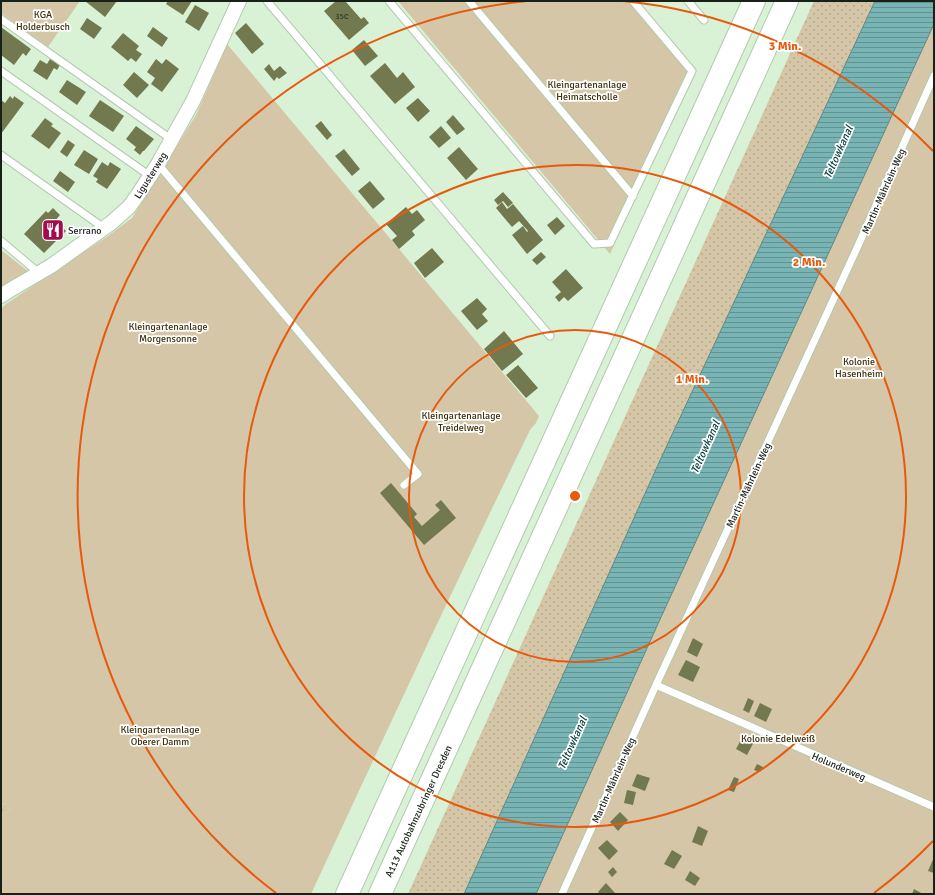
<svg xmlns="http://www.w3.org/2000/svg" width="935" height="895" font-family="Signika,sans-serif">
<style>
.grass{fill:url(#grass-dots)}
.garden{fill:#d4c6a6}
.water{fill:url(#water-rules);stroke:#5c8886}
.building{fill:#73794f}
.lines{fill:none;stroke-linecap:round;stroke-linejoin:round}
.lane-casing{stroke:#b1caaf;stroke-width:9}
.street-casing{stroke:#b1caaf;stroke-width:16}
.highway-casing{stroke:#b1caaf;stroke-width:24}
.lane{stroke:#fff;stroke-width:7}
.street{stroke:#fff;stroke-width:14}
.highway{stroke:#fff;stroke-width:22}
.ring{fill:none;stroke:#e8590c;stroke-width:2}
.labels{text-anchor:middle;stroke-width:3.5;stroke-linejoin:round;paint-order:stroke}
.number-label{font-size:8px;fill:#2f3725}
.park-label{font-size:10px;fill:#3d2f0b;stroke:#fff}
.street-label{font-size:10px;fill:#182117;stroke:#fff}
.poi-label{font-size:10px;fill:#182117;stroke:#fff;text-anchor:start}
.water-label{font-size:11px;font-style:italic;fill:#003a3b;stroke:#fff}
.centre{fill:#e8590c;stroke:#fff;stroke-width:2}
.ring-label{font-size:12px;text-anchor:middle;font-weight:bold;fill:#e8590c;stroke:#fff;stroke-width:3.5;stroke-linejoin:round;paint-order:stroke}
</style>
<defs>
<pattern id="grass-dots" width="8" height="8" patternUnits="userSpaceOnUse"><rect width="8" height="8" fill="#d4c6a6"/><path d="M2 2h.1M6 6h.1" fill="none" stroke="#b5aa8e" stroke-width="1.8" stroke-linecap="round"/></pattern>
<pattern id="water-rules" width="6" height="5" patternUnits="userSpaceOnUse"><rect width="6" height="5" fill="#79b4b5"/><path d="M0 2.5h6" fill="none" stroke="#629292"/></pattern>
</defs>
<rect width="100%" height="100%" fill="#d9f2d6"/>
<path class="grass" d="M 814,1 L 875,1 L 662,456 L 464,894 L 408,894 Z
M 1,802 L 10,809 L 1,817 Z"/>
<path class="garden" d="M 1,1 L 80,1 L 48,47 L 1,13 Z
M 398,1 L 638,1 L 694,69 L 610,254 Z
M 934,24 L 934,894 L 536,894 L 662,615 Z
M 227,44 L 539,416 L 536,423 L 530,430 C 455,584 383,739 311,894 L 1,894 L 1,817 L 10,809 L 1,802 L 1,309 L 6,304 L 108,236 L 132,218 L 196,115 Z
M 1,250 L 29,272 L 1,290 Z"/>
<path class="water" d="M 875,1 L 934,1 L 934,24 L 662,615 L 536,894 L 464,894 L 662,456 Z"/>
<path class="building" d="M 85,1 L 117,1 L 105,17 Z
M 168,1 L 192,1 L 183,15 L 166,4 Z
M 336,1 L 348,1 L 346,2 L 361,19 L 364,17 L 369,23 L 349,40 L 324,11 Z
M 195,5 L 209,13 L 199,31 L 185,22 Z
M 87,18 L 102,28 L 94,39 L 80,29 Z
M 246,23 L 264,44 L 252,54 L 235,33 Z
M 1,27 L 31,49 L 26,56 L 23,53 L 14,65 L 1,55 Z
M 153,27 L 168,38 L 162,47 L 147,36 Z
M 123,33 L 139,46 L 136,50 L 142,54 L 136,62 L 131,58 L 128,61 L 111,47 Z
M 364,40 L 378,56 L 365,66 L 352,50 Z
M 50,59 L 60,65 L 57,70 L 54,68 L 47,80 L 33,71 L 40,60 L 47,64 Z
M 156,59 L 162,64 L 166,59 L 179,69 L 162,92 L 151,84 L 155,78 L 147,72 Z
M 385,63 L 397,78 L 403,72 L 415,87 L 395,104 L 370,76 Z
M 269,64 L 274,71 L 280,66 L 287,73 L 279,79 L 277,77 L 274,81 L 264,69 Z
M 134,72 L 149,85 L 137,98 L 123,85 Z
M 67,80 L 86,92 L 77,105 L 59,92 Z
M 10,96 L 13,99 L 14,96 L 24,103 L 1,134 L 1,100 L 5,103 Z
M 418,98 L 430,111 L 418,122 L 406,108 Z
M 100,100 L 124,116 L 113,132 L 89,116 Z
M 453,115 L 465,129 L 457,135 L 446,122 Z
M 45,118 L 53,124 L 51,126 L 61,133 L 49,149 L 31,136 Z
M 321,121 L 332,135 L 327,140 L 315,126 Z
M 136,126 L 154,139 L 144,151 L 143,151 L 140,155 L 134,150 L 136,147 L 126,139 Z
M 441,126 L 451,138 L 439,148 L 429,137 Z
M 68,140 L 75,145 L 67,157 L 60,152 Z
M 459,147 L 478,169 L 466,180 L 447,158 Z
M 344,149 L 360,169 L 352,176 L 335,156 Z
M 84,150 L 98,159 L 89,174 L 74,165 Z
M 102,162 L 108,166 L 110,162 L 121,169 L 107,189 L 96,182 L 98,179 L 93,176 Z
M 60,171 L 75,182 L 68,192 L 53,181 Z
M 370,181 L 385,199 L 373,209 L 358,191 Z
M 503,192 L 513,203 L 508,207 L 503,201 L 498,205 L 494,200 Z
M 502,202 L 507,209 L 513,204 L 543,240 L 527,254 L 512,235 L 523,226 L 527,232 L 528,231 L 519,221 L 512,227 L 496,208 Z
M 406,207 L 412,214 L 417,210 L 425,220 L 412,231 L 415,235 L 399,249 L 392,240 L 397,236 L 386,224 Z
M 53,208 L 60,215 L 55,221 L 66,231 L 44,253 L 24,234 L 46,211 L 48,213 Z
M 557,217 L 565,226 L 555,235 L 547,225 Z
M 432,248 L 444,262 L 425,278 L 414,263 Z
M 541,252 L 546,257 L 537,265 L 532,260 Z
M 566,269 L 583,288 L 568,301 L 564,297 L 559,302 L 555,297 L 561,292 L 552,282 Z
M 477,298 L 487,309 L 482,314 L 488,321 L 477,330 L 461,311 Z
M 504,331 L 523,354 L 502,371 L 484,349 Z
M 518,365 L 538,388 L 526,398 L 506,375 Z
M 391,483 L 417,514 L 414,517 L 422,526 L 440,510 L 435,505 L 441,500 L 456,518 L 424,545 L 380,493 Z
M 693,638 L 703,644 L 697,657 L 687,652 Z
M 686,660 L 700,667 L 693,682 L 678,675 Z
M 748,698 L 754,701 L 749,713 L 743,710 Z
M 760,703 L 772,709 L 766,722 L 754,716 Z
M 744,734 L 755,740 L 747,755 L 736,749 Z
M 757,764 L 763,767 L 760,772 L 754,770 Z
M 637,774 L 650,778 L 645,791 L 632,786 Z
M 734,777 L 739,779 L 734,792 L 728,790 Z
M 627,790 L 636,792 L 633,805 L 624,803 Z
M 620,812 L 628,820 L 618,831 L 610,822 Z
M 698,826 L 708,831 L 702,846 L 692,842 Z
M 607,840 L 618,851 L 609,860 L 598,848 Z
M 672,850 L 682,856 L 674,869 L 664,864 Z
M 934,857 L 934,873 L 928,871 Z
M 613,867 L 617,872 L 612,877 L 608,872 Z
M 690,871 L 700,878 L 695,886 L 685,880 Z
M 606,883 L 615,893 L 614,894 L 600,894 L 598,892 Z
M 914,889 L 923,894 L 912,894 Z"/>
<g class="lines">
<g class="lane-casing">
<path id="lane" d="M 267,1 L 550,336
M 389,1 L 594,244 L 610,243 L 692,71 L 633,1
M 469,1 L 633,196
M 688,1 L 704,20
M 1,19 L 171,139
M 1,71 L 150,176
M 1,155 L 104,228
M 158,164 L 418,474 L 404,485
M 1,241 L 39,273
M 656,685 L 934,807
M 562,894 L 656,685 L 857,248 L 934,76"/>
</g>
<g class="street-casing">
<path id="street" d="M 1,296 L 10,290 L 51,266 L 111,223 L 129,207 L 137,196 L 158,164 L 193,101 L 239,1"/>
</g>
<g class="highway-casing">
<path id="highway" d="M 347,894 L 754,1
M 380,894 L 787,1"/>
</g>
<use href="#lane" class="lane"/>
<use href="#street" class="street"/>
<use href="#highway" class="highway"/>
</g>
<g class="ring">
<circle cx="575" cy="496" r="166"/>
<circle cx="575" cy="496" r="331"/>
<path d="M933 841A497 497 0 0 1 874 893M276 893A497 497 0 0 1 527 1M623 1A497 497 0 0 1 933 151"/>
</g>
<defs>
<g id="restaurant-square" transform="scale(1.15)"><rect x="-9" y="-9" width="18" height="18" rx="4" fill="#a20c4d" stroke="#fff"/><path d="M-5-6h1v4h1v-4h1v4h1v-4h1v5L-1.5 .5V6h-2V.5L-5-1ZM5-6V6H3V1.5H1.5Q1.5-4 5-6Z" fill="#fff"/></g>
</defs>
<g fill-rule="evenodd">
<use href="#restaurant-square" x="53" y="230"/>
</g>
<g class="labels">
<g class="number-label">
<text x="342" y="19">35C</text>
</g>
<g class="park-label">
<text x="43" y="18">KGA<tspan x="43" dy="12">Holderbusch</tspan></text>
<text x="587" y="88">Kleingartenanlage<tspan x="587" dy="12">Heimatscholle</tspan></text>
<text x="168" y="330">Kleingartenanlage<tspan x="168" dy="12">Morgensonne</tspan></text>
<text x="859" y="365">Kolonie<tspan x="859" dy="12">Hasenheim</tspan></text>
<text x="461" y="419">Kleingartenanlage<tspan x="461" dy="12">Treidelweg</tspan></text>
<text x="160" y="733">Kleingartenanlage<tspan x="160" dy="12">Oberer Damm</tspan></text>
<text x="778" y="742">Kolonie Edelweiß</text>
</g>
<g class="street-label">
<text transform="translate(150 175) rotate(-58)" y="4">Ligusterweg</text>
<text transform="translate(883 191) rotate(-66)" y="4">Martin-Mährlein-Weg</text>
<text transform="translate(748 485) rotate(-65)" y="4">Martin-Mährlein-Weg</text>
<text transform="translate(839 766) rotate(23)" y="4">Holunderweg</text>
<text transform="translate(613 780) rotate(-66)" y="4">Martin-Mährlein-Weg</text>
<text transform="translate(418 811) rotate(-65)" y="4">A113 Autobahnzubringer Dresden</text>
</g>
<g class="poi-label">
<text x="68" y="234">Serrano</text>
</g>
<g class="water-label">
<text transform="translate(838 152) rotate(-66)" y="4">Teltowkanal</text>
<text transform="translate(705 447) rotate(-66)" y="4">Teltowkanal</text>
<text transform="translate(572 743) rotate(-66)" y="4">Teltowkanal</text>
</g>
</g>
<circle cx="575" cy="496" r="6" class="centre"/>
<g class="ring-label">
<text x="785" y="50">3 Min.</text>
<text x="809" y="266">2 Min.</text>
<text x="692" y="383">1 Min.</text>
</g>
<rect width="935" height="895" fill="none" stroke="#182117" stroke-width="4"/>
</svg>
